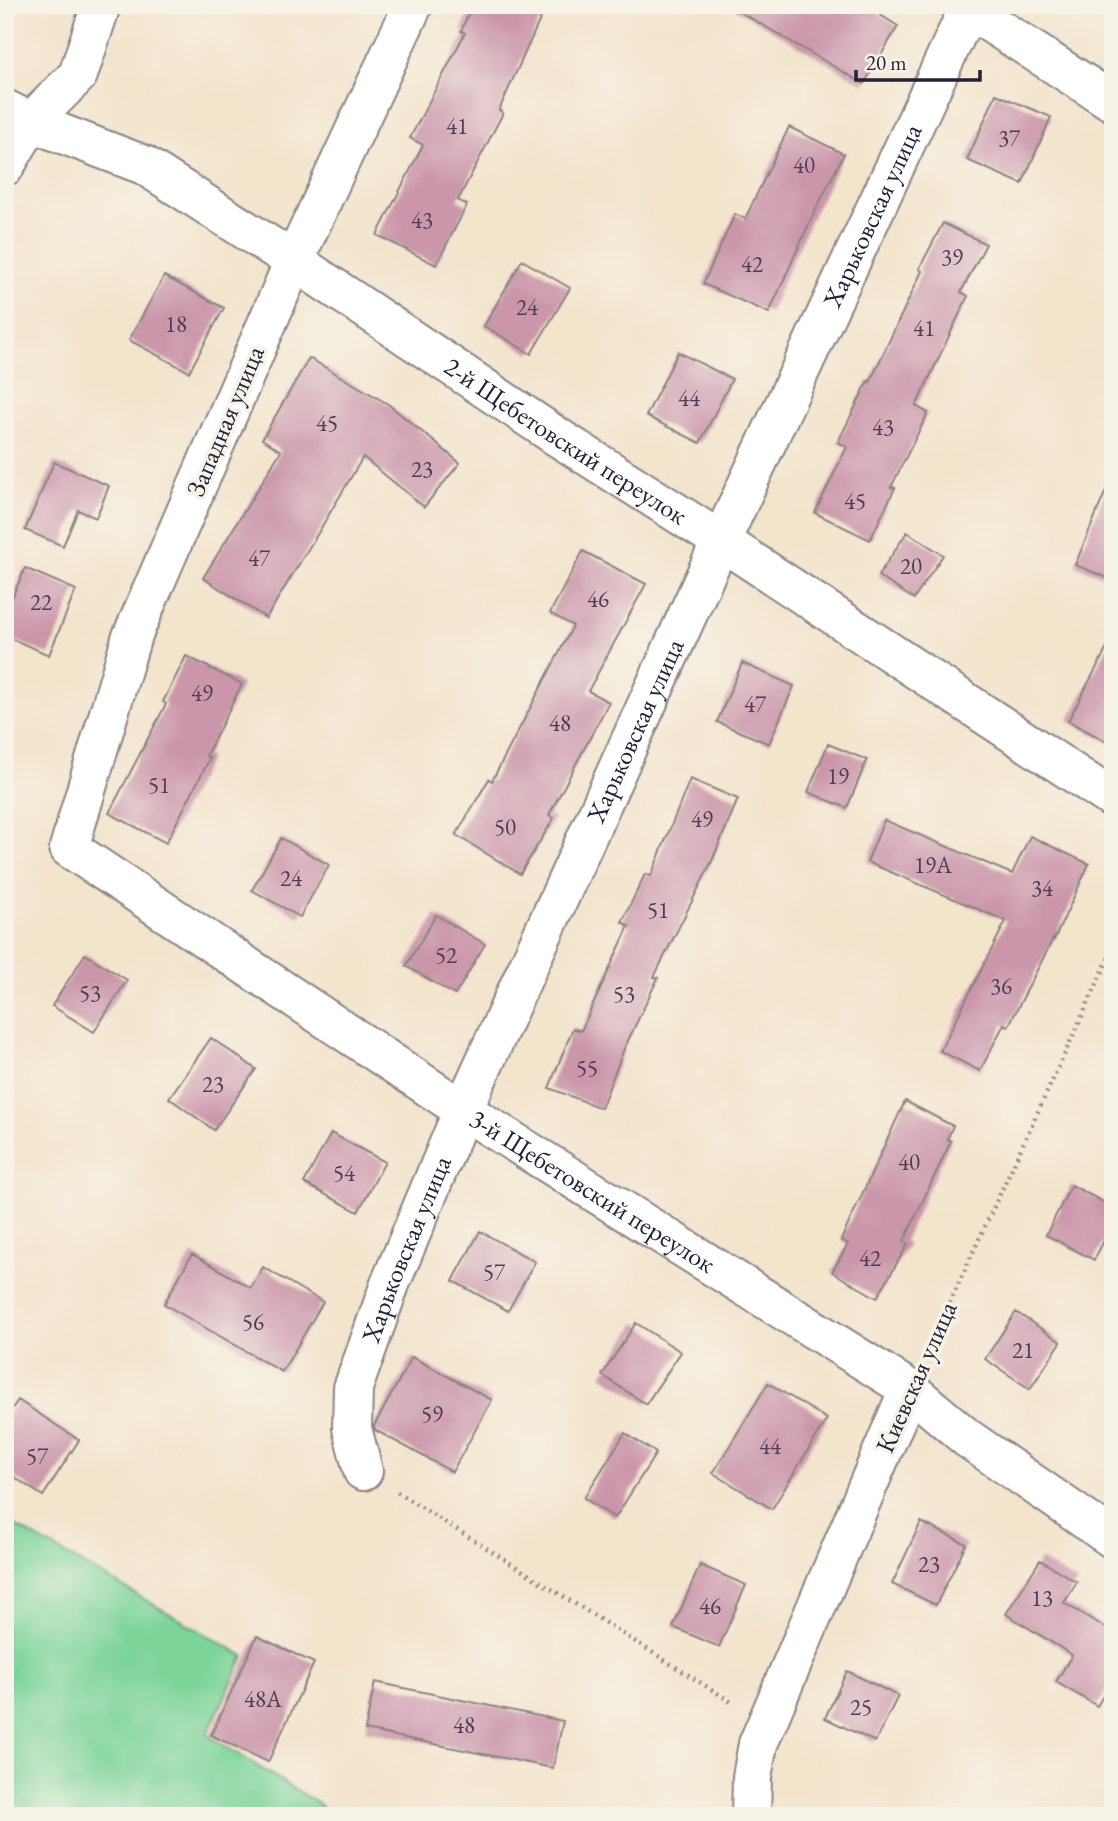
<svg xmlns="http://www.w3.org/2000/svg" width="1118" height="1821" font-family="'EB Garamond',serif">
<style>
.green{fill:#7cd499;stroke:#4f7b6a;stroke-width:2}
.building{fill:#cb96aa}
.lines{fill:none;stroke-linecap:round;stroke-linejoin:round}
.minor-casing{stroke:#8a8384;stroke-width:42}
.path{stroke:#8a8384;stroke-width:4.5;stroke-dasharray:2 5;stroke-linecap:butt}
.minor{stroke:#fff;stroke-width:38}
.labels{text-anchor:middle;stroke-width:7;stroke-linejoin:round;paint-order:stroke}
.number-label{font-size:23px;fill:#4c3f57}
.street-label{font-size:26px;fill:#22223b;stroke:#f7f3e8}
</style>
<rect width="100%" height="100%" fill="#f7f3e8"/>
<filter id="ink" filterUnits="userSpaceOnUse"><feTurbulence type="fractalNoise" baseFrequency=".0143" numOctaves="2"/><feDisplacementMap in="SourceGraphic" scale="14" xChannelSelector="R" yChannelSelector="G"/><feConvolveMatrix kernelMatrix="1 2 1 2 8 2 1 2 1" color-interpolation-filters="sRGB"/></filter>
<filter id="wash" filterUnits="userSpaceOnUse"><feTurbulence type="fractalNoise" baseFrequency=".00686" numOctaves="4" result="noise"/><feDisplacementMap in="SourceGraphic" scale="28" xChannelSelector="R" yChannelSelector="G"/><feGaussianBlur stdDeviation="1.57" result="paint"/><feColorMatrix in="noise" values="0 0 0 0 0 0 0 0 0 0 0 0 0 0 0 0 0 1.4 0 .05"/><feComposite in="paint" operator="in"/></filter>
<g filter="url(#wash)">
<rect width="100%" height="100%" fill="#f3e4cc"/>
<path class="green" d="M 5,1520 L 244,1656 L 207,1735 L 322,1806 L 316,1816 L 5,1816 Z"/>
<g id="blocks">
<path class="building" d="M 472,5 L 522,5 L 542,15 L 499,110 L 503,113 L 458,200 L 467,205 L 436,265 L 377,235 L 423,145 L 410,138 L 465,33 L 461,31 Z
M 728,5 L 864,5 L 898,26 L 864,84 Z
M 996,94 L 1051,117 L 1022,184 L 967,160 Z
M 789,127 L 844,154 L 811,219 L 769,313 L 703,284 L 735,214 L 745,219 Z
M 943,223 L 986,244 L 961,292 L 968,296 L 916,406 L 928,413 L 891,487 L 895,488 L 870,540 L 815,513 L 847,447 L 838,442 L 868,381 L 870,382 L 922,271 L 919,269 Z
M 522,260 L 570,288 L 531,354 L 484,326 Z
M 164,276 L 224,308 L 189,372 L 129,340 Z
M 678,352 L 732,379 L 700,443 L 646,416 Z
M 309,358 L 388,404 L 460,463 L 424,507 L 363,457 L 318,533 L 266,618 L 203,578 L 281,451 L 262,439 Z
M 54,462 L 109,486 L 96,518 L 78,510 L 63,546 L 25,530 Z
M 1112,476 L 1113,476 L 1113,580 L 1075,565 Z
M 907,532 L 943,555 L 914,599 L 878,576 Z
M 583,551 L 646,584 L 588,691 L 609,702 L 549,815 L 554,818 L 520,874 L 456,835 L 489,779 L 492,781 L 573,626 L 550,613 Z
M 25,568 L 76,590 L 49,655 L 5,636 L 5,614 Z
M 1113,637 L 1113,745 L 1068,721 Z
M 186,656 L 242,684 L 206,756 L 210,758 L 166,843 L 109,813 L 166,704 L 163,702 Z
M 742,663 L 794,686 L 769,744 L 717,722 Z
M 828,744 L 867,760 L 847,808 L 808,792 Z
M 690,779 L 738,799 L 712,861 L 654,977 L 658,978 L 624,1049 L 601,1108 L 549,1088 L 573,1028 L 581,1031 L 629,926 L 622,922 L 645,874 L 651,876 Z
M 884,820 L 1012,874 L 1030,836 L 1089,864 L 1054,940 L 1053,939 L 1008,1027 L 1004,1024 L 980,1071 L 940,1051 L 1006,921 L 867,862 Z
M 281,838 L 329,865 L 300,917 L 252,890 Z
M 436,915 L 485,944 L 455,995 L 406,966 Z
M 85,954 L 127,980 L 94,1032 L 52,1006 Z
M 211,1038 L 256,1069 L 214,1130 L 169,1098 Z
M 905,1101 L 953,1126 L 947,1139 L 951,1141 L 904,1241 L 908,1244 L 877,1298 L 832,1272 L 848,1244 L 841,1240 Z
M 331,1133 L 385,1162 L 358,1212 L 304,1183 Z
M 1071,1185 L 1113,1207 L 1113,1223 L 1094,1260 L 1046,1235 Z
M 480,1231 L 535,1262 L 508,1311 L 453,1281 Z
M 192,1254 L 251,1288 L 263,1267 L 323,1302 L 282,1372 L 164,1304 Z
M 1016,1312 L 1061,1342 L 1030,1389 L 985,1359 Z
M 636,1323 L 681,1352 L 646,1404 L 602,1375 Z
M 412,1357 L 492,1400 L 452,1472 L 375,1430 L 374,1426 Z
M 768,1383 L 827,1419 L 772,1509 L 713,1473 Z
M 18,1400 L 79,1440 L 43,1496 L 5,1471 L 5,1419 Z
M 625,1433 L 656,1453 L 615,1518 L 584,1498 Z
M 921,1522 L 966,1544 L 936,1605 L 892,1584 Z
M 1040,1560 L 1077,1582 L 1064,1603 L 1113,1632 L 1113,1680 L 1097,1706 L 1056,1682 L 1072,1655 L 1006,1614 Z
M 700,1565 L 746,1585 L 719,1647 L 673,1627 Z
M 257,1636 L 314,1663 L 268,1762 L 211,1735 Z
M 847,1671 L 898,1696 L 875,1742 L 825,1718 Z
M 375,1682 L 563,1721 L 553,1768 L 365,1730 Z"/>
</g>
</g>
<g filter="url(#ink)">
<use href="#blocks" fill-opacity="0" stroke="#8a8384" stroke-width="2"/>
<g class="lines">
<g class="minor-casing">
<g id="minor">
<path id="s1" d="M 413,5 L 294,261 L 131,639 L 69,848 L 463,1110 L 909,1389 L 967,1438 L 1113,1539"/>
<path d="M 962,5 L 1113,102"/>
<path id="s2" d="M 5,109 L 31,122 L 144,165 L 294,261 L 556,436 L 721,541 L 1113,799"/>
<path d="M 5,166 L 31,122 L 78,75 L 101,5"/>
<path id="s3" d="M 363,1471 L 352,1428 L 353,1388 L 390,1284 L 463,1110 L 721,541 L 970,5"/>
<path d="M 751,1816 L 752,1777 L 758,1744 L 909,1389"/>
</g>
</g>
<path class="path" d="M 926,1354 L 1113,949
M 397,1492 L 733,1703"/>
<use href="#minor" class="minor"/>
</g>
</g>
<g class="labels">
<g class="number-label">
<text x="457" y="134">41</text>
<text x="1009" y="146">37</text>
<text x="804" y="173">40</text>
<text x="422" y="228">43</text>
<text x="952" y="265">39</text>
<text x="752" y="272">42</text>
<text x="527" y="315">24</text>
<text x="176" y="332">18</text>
<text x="924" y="336">41</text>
<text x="689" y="406">44</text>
<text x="327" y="431">45</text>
<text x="883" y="435">43</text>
<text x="422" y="477">23</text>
<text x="855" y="509">45</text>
<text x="259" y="566">47</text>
<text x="911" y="574">20</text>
<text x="598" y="607">46</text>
<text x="41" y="610">22</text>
<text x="202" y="701">49</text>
<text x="755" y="712">47</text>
<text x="560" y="731">48</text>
<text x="838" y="784">19</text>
<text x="159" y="793">51</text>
<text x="702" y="827">49</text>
<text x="505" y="835">50</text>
<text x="933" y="873">19А</text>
<text x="291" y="886">24</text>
<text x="1042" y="896">34</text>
<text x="658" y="918">51</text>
<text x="446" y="963">52</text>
<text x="1001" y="994">36</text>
<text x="90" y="1001">53</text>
<text x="624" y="1002">53</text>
<text x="587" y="1076">55</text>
<text x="213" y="1092">23</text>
<text x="909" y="1170">40</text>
<text x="344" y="1181">54</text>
<text x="870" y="1266">42</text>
<text x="494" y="1280">57</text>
<text x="253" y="1330">56</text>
<text x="1023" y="1358">21</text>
<text x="432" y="1422">59</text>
<text x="770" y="1454">44</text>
<text x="37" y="1464">57</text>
<text x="929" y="1572">23</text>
<text x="1042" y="1606">13</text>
<text x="710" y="1614">46</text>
<text x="263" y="1707">48А</text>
<text x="861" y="1715">25</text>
<text x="464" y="1733">48</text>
</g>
<g class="street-label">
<text dy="9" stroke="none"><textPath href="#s3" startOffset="1367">Харьковская улица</textPath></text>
<text transform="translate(225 421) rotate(-67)" y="9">Западная улица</text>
<text dy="9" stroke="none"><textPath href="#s2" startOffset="654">2-й Щебетовский переулок</textPath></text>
<text dy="9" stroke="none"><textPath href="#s3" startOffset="800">Харьковская улица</textPath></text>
<text dy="9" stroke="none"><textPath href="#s1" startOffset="1538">3-й Щебетовский переулок</textPath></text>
<text dy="9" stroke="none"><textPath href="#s3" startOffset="233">Харьковская улица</textPath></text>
<text transform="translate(916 1377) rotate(-66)" y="9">Киевская улица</text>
</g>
</g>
<rect width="1118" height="1821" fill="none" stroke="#f7f3e8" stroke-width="28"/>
<path d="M856 70v10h124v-10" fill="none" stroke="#22223b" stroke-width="3.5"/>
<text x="866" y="70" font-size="21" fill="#22223b" stroke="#f7f3e8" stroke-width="5" paint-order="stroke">20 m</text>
</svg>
